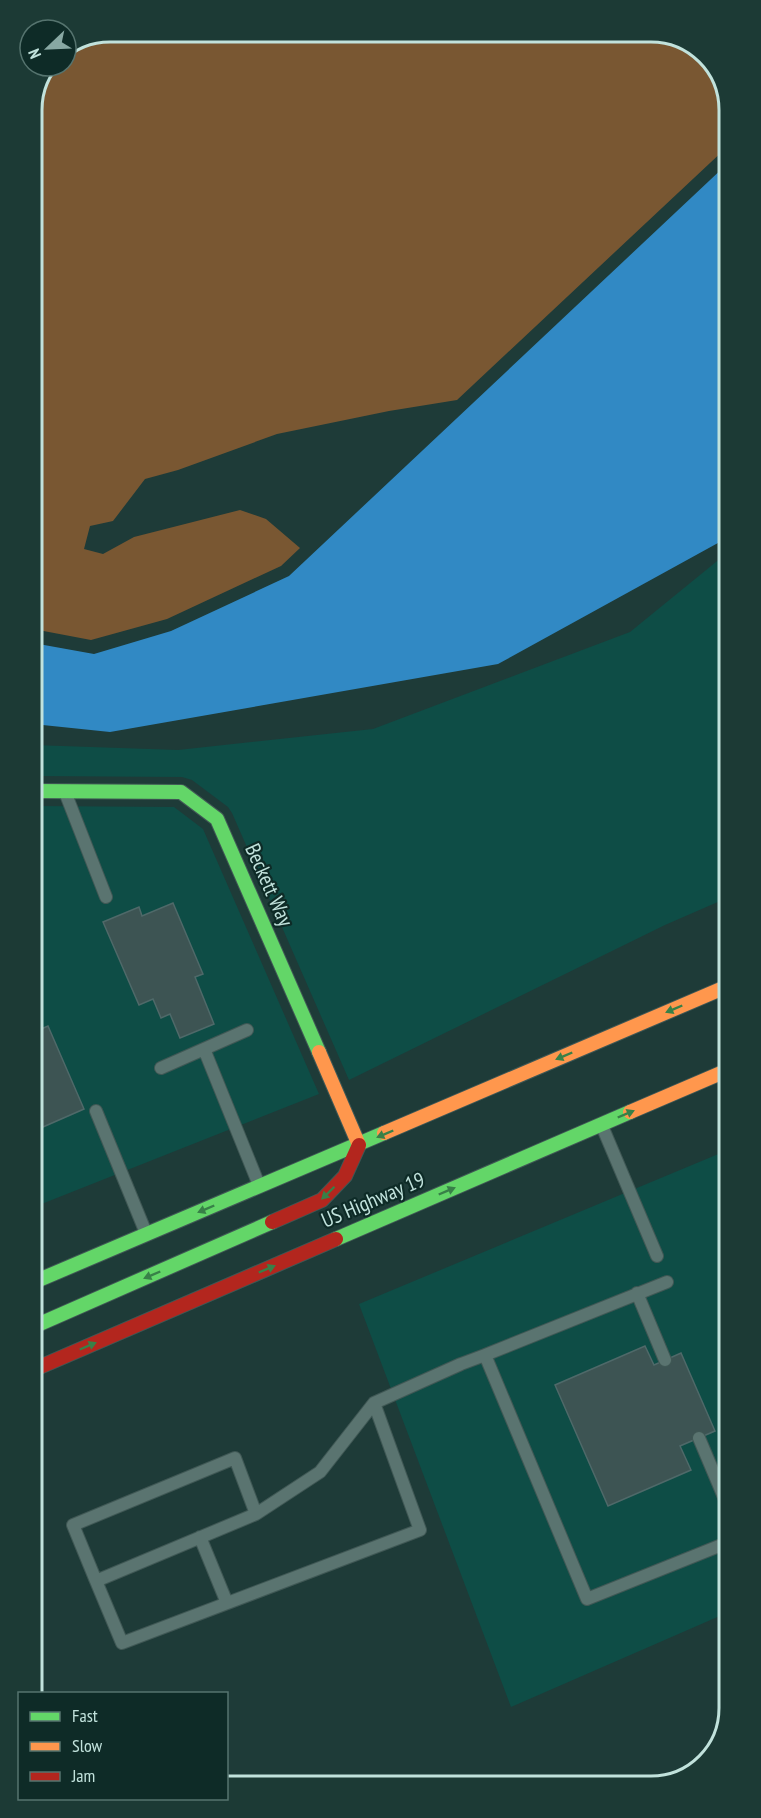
<svg xmlns="http://www.w3.org/2000/svg" width="761" height="1818" font-family="'PT Sans Narrow',sans-serif">
<style>
.built{fill:#0e4d46}
.green{fill:#795732}
.water{fill:#3189c4}
.building{fill:#3d5453;stroke:#4f6969;stroke-width:1.5}
.lines{fill:none;stroke-linecap:round;stroke-linejoin:round}
.lane-casing{stroke:#405855;stroke-width:14}
.fast-casing{stroke:#405855;stroke-width:16}
.slow-casing{stroke:#405855;stroke-width:16}
.jam-casing{stroke:#405855;stroke-width:16}
.lane{stroke:#5a7470;stroke-width:12}
.fast{stroke:#63d668;stroke-width:14}
.slow{stroke:#ff974d;stroke-width:14}
.jam{stroke:#b3261e;stroke-width:14}
.oneway{fill:#388048}
.labels{text-anchor:middle;stroke-width:4.5;stroke-linejoin:round;paint-order:stroke}
.street-label{font-size:21px;fill:#c1e2dc;stroke:#0e2b27}
.rim{fill:none;stroke:#c1e2dc;stroke-width:3}
</style>
<rect width="100%" height="100%" fill="#1e3b38"/>
<path class="built" d="M 727,553 L 727,898 L 665,925 L 349,1080 L 232,813 L 228,807 L 192,780 L 182,777 L 33,776 L 33,745 L 178,750 L 373,729 L 630,632 Z
M 33,806 L 174,807 L 203,829 L 319,1094 L 34,1207 Z
M 728,1150 L 729,1627 L 722,1615 L 511,1707 L 359,1304 Z"/>
<path class="green" d="M 110,32 L 657,32 L 699,48 L 725,85 L 726,148 L 457,400 L 389,411 L 277,434 L 178,470 L 145,479 L 113,521 L 90,526 L 84,549 L 103,554 L 134,537 L 240,510 L 266,519 L 300,548 L 281,566 L 167,619 L 91,640 L 33,629 L 32,105 L 49,66 L 66,66 L 66,49 Z"/>
<path class="water" d="M 726,165 L 727,538 L 498,664 L 110,732 L 33,724 L 33,643 L 94,654 L 171,631 L 289,576 Z"/>
<path class="building" d="M 173,903 L 203,974 L 195,977 L 214,1024 L 180,1038 L 170,1014 L 161,1018 L 153,999 L 139,1005 L 103,922 L 139,907 L 142,916 Z
M 48,1026 L 84,1109 L 36,1130 L 34,1032 Z
M 645,1346 L 654,1365 L 681,1353 L 715,1431 L 680,1446 L 691,1470 L 608,1506 L 555,1385 Z"/>
<g class="lines">
<g class="lane-casing">
<path id="lane" d="M 65,792 L 106,897
M 204,1049 L 259,1185
M 161,1068 L 247,1030
M 96,1111 L 146,1233
M 602,1126 L 657,1256
M 667,1282 L 485,1355 L 587,1599 L 729,1542
M 637,1293 L 665,1360
M 374,1403 L 420,1530 L 122,1643 L 96,1581 L 256,1514 L 320,1472 L 374,1403 L 461,1364 L 485,1355
M 699,1438 L 729,1509
M 200,1537 L 227,1603
M 96,1581 L 73,1525 L 235,1458 L 256,1514"/>
</g>
<g class="fast-casing">
<path id="fast" d="M 33,791 L 181,792 L 217,819 L 319,1052
M 336,1239 L 630,1112
M 34,1282 L 384,1133
M 35,1326 L 272,1222"/>
</g>
<g class="slow-casing">
<path id="slow" d="M 319,1052 L 359,1145
M 630,1112 L 728,1070
M 384,1133 L 728,986"/>
</g>
<g class="jam-casing">
<path id="jam" d="M 272,1222 L 322,1200 L 345,1176 L 359,1145
M 35,1369 L 336,1239"/>
</g>
<use href="#lane" class="lane"/>
<use href="#fast" class="fast"/>
<use href="#slow" class="slow"/>
<use href="#jam" class="jam"/>
</g>
<defs><path id="oneway-solid" d="M-6-.8H1V-3.2L6.5 0L1 3.2V.8H-6Z" transform="scale(1.5)"/></defs>
<g class="oneway">
<use href="#oneway-solid" transform="translate(674 1009) rotate(157)"/>
<use href="#oneway-solid" transform="translate(564 1056) rotate(157)"/>
<use href="#oneway-solid" transform="translate(626 1114) rotate(-23)"/>
<use href="#oneway-solid" transform="translate(385 1134) rotate(157)"/>
<use href="#oneway-solid" transform="translate(447 1191) rotate(-23)"/>
<use href="#oneway-solid" transform="translate(328 1193) rotate(136)"/>
<use href="#oneway-solid" transform="translate(206 1209) rotate(157)"/>
<use href="#oneway-solid" transform="translate(267 1269) rotate(-23)"/>
<use href="#oneway-solid" transform="translate(152 1275) rotate(157)"/>
<use href="#oneway-solid" transform="translate(88 1346) rotate(-23)"/>
</g>
<g class="labels">
<g class="street-label">
<text transform="translate(269 885) rotate(66)" y="7">Beckett Way</text>
<text transform="translate(373 1200) rotate(-23)" y="7">US Highway 19</text>
</g>
</g>
<path d="M0 0H761V1818H0ZM110 42H651A68 68 0 0 1 719 110V1708A68 68 0 0 1 651 1776H110A68 68 0 0 1 42 1708V110A68 68 0 0 1 110 42Z" fill="#1c3a35" fill-rule="evenodd"/>
<path class="rim" d="M110 42H651A68 68 0 0 1 719 110V1708A68 68 0 0 1 651 1776H110A68 68 0 0 1 42 1708V110A68 68 0 0 1 110 42Z"/>
<rect x="18" y="1692" width="210" height="108" fill="#0e2b27" stroke="#56746f" stroke-width="1.5"/>
<rect x="30" y="1712" width="30" height="9" fill="#63d668" stroke="#56746f" stroke-width="1.5"/>
<text x="72" y="1722" font-size="18" fill="#c1e2dc">Fast</text>
<rect x="30" y="1742" width="30" height="9" fill="#ff974d" stroke="#56746f" stroke-width="1.5"/>
<text x="72" y="1752" font-size="18" fill="#c1e2dc">Slow</text>
<rect x="30" y="1772" width="30" height="9" fill="#b3261e" stroke="#56746f" stroke-width="1.5"/>
<text x="72" y="1782" font-size="18" fill="#c1e2dc">Jam</text>
<g transform="translate(48 48) rotate(247)"><circle r="28" fill="#0e2b27" stroke="#56746f" stroke-width="1.5"/>
<path d="M0-4.5L10 22L0 15L-10 22Z" fill="#88a8a3"/>
<text y="-9" font-size="16" font-weight="bold" text-anchor="middle" fill="#c1e2dc">N</text>
</g>
</svg>
